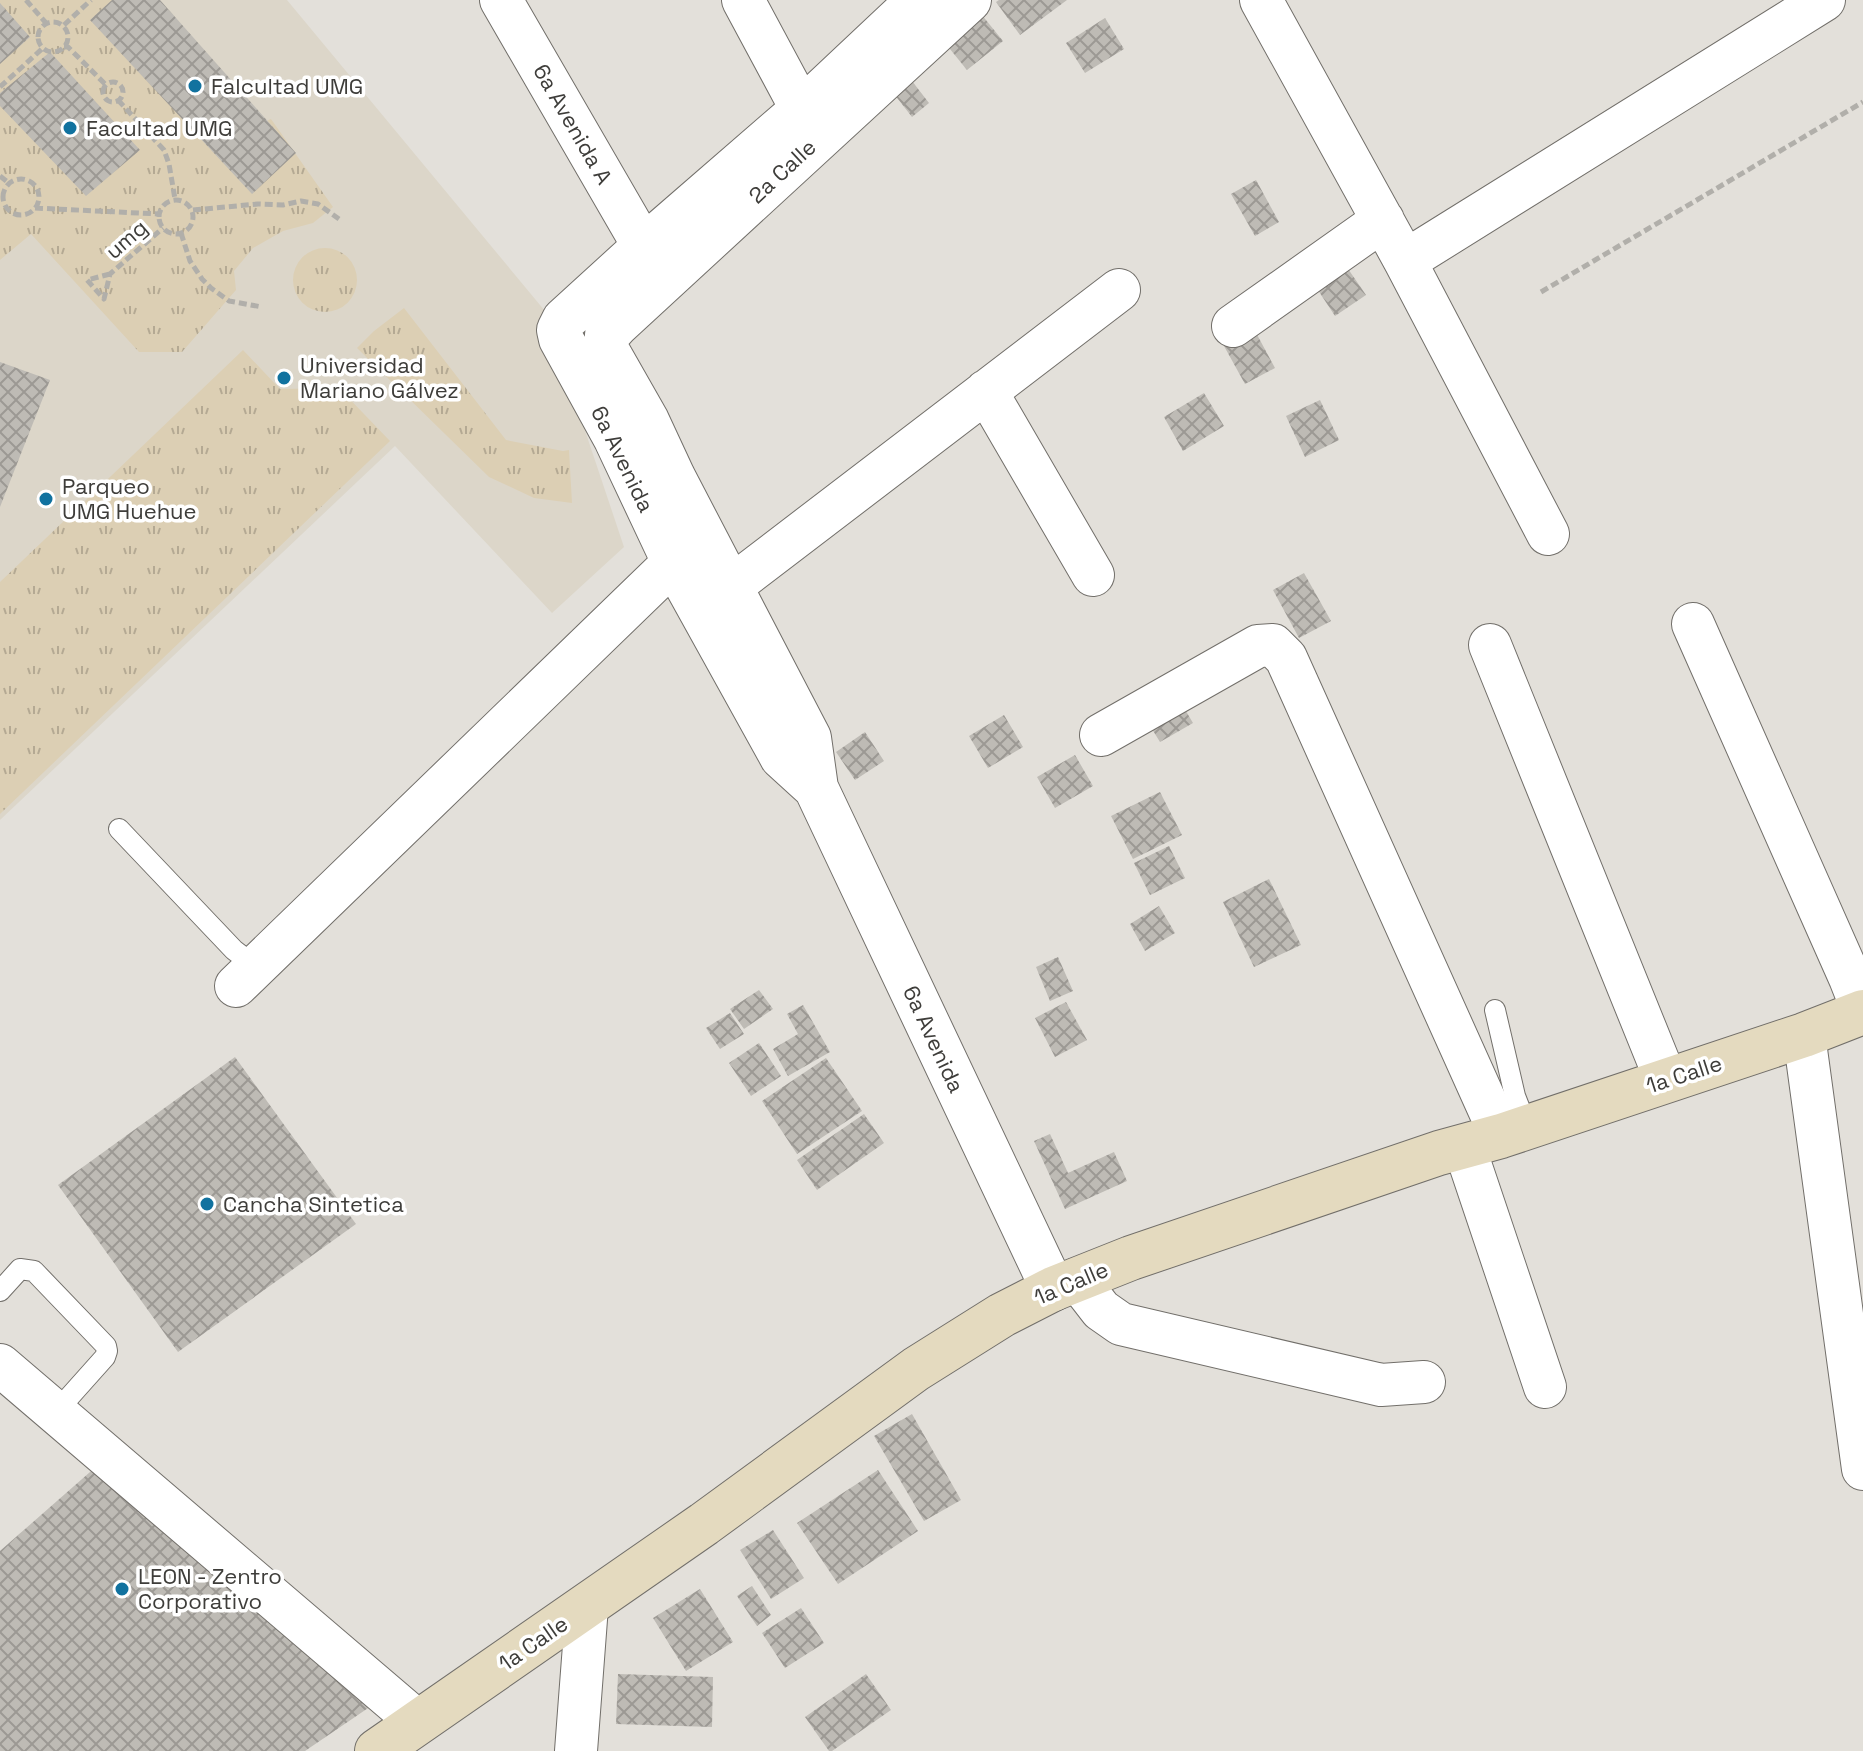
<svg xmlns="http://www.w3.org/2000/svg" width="1863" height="1751" font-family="'Space Grotesk',sans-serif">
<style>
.built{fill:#dcd6c9}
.grass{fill:url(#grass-tufts)}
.building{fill:url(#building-cross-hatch)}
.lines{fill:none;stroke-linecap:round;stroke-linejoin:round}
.service-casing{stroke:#726f6a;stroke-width:22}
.minor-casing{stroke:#726f6a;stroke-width:44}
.tertiary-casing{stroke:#726f6a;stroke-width:46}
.secondary-casing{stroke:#726f6a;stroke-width:46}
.path{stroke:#b1afaa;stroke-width:5;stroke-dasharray:8 4;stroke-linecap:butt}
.service{stroke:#fff;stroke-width:20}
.minor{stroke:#fff;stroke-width:42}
.tertiary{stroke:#fff;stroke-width:44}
.secondary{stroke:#e4dabf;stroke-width:44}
.poi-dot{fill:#11729f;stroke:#fff;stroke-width:3}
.labels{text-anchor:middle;stroke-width:7;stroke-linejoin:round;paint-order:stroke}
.poi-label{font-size:22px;fill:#3e3d3a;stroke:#fff;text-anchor:start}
.street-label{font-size:22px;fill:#3e3d3a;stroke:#fff}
</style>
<defs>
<pattern id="grass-tufts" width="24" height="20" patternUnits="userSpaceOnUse" patternTransform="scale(2)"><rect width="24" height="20" fill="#dccfb4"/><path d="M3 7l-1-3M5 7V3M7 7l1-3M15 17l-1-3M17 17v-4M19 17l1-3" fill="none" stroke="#b4a993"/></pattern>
<pattern id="building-cross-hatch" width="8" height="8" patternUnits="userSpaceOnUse" patternTransform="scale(2)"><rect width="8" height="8" fill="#bebbb5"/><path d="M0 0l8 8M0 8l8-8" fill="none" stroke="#9c9994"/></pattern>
</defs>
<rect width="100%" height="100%" fill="#e3e0da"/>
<path class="built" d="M 0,0 L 287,0 L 545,311 L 624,547 L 552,613 L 395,446 L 0,820 Z"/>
<path class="grass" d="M 0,0 L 127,0 L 243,131 L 271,119 L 333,207 L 313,223 L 283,231 L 253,248 L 234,271 L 236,290 L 182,352 L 139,352 L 31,234 L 0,260 Z
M293 280a32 32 0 1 1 64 0a32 32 0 1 1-64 0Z
M 404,308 L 506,440 L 563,451 L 569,450 L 572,503 L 534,498 L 489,477 L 357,348 L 374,331 Z
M 243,350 L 280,389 L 339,388 L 390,441 L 0,814 L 0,582 Z"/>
<path class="building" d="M 112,0 L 160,0 L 296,153 L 252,194 L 90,20 Z
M 999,0 L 1067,0 L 1020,35 L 996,2 Z
M 0,3 L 30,37 L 0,64 Z
M 977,9 L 1003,41 L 967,70 L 941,38 Z
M 1105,18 L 1124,49 L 1085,73 L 1066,43 Z
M 50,52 L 140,150 L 86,196 L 0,106 L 0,93 Z
M 905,72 L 929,103 L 912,117 L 887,85 Z
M 1256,180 L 1279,222 L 1255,236 L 1231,194 Z
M 1344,263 L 1366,295 L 1335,316 L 1314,284 Z
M 1254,329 L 1275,368 L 1245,384 L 1224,346 Z
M 0,362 L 50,380 L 0,507 Z
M 1204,393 L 1224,426 L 1183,451 L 1164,417 Z
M 1320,400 L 1339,440 L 1305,457 L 1286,416 Z
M 1304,573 L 1331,621 L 1299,638 L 1273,590 Z
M 1177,696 L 1193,723 L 1160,742 L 1144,716 Z
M 1004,715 L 1023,747 L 988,768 L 969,736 Z
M 865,732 L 884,761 L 855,780 L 836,752 Z
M 1075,755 L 1093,786 L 1055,808 L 1037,777 Z
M 1160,792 L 1182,835 L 1133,859 L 1111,816 Z
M 1169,846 L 1185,878 L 1150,895 L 1134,863 Z
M 1269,879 L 1301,945 L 1254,967 L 1223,902 Z
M 1159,906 L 1175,933 L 1145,951 L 1130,924 Z
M 1058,957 L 1073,991 L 1050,1001 L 1036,967 Z
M 759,990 L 773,1009 L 744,1029 L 730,1009 Z
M 1066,1002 L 1087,1040 L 1055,1057 L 1035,1018 Z
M 803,1005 L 830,1052 L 788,1076 L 773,1049 L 798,1034 L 787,1014 Z
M 730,1013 L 744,1034 L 720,1049 L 706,1028 Z
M 759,1043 L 781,1076 L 751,1096 L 729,1063 Z
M 235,1057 L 356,1224 L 178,1352 L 58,1185 Z
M 826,1058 L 862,1111 L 797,1154 L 762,1101 Z
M 864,1114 L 884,1143 L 817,1190 L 797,1160 Z
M 1050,1134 L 1068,1173 L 1114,1152 L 1127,1181 L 1065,1209 L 1034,1141 Z
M 912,1414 L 961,1500 L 924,1521 L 874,1436 Z
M 98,1465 L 377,1702 L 305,1751 L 0,1751 L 0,1551 Z
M 878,1470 L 918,1531 L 838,1584 L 797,1523 Z
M 773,1530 L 804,1578 L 771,1599 L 740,1550 Z
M 752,1586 L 771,1615 L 757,1626 L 737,1596 Z
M 700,1589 L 733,1642 L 686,1671 L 653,1618 Z
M 801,1608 L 824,1643 L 785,1668 L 762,1633 Z
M 618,1674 L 713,1677 L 712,1727 L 616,1724 Z
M 866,1674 L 891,1710 L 832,1751 L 829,1751 L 805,1717 Z"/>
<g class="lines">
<g class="service-casing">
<path id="service" d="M 119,829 L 234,950 L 255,966
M 1495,1010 L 1515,1096 L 1527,1127
M 0,1291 L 20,1269 L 34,1271 L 106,1346 L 107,1351 L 105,1357 L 55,1413"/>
</g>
<g class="minor-casing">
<path id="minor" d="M 501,0 L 644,247
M 743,0 L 802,110 L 820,135
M 1261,0 L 1405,261 L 1548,534
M 1405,261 L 1824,0
M 1233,326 L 1383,220
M 986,391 L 1093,575
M 703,608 L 1119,290
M 1693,624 L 1850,978 L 1863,1011
M 1490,645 L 1666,1080
M 1101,735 L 1258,646 L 1273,645 L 1286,658 L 1501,1136
M 236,986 L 674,562
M 1804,1035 L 1863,1469
M 1464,1146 L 1545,1387
M 1077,1279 L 1101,1310 L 1121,1324 L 1381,1385 L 1424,1382
M 0,1365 L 418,1722
M 576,1751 L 587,1606"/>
</g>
<g class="tertiary-casing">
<path id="tertiary" d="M 969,0 L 617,324 L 607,335 L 606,349 L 647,421 L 673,477 L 809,738 L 816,788 L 1053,1289
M 816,788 L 782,757 L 674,562 L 616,439 L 561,339 L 559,330 L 564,320 L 644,247 L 802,110 L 919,0"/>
</g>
<g class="secondary-casing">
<path id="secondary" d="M 377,1751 L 704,1524 L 916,1369 L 1002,1315 L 1053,1289 L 1131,1258 L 1439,1153 L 1501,1136 L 1804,1035 L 1863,1012"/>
</g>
<path class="path" d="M 26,0 L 46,23
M38 37a15 15 0 1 1 30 0a15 15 0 1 1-30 0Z
M 64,25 L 91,0
M 64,47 L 68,47 L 106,85
M103 92a10 10 0 1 1 20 0a10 10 0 1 1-20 0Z
M 0,87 L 43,48
M 118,100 L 164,150 L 169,164 L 175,199
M 0,176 L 9,183
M3 197a18 18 0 1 1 36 0a18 18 0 1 1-36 0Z
M159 217a17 17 0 1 1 34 0a17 17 0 1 1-34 0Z
M 35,208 L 159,214
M 193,210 L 258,204 L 283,205 L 301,201 L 318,204 L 339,219
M 181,233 L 190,261 L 202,279 L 211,288 L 229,301 L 262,307
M 110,274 L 87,280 L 104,299 L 110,274 L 163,228
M 1541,292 L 1863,102"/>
<use href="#service" class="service"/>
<use href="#minor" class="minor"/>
<use href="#tertiary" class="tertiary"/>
<use href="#secondary" class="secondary"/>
</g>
<g class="poi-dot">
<circle cx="195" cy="86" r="8"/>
<circle cx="70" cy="128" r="8"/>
<circle cx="284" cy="378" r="8"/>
<circle cx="46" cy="499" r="8"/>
<circle cx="207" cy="1204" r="8"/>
<circle cx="122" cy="1589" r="8"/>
</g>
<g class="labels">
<g class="poi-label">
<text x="211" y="94">Falcultad UMG</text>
<text x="86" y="136">Facultad UMG</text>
<text x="300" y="373">Universidad<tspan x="300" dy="25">Mariano Gálvez</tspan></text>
<text x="62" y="494">Parqueo<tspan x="62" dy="25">UMG Huehue</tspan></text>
<text x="223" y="1212">Cancha Sintetica</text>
<text x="138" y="1584">LEON - Zentro<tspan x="138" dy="25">Corporativo</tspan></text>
</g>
<g class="street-label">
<text transform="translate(573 124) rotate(60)" y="8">6a Avenida A</text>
<text transform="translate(782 171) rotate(-43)" y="8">2a Calle</text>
<text transform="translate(126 239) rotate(-41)" y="8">umg</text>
<text transform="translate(623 459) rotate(64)" y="8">6a Avenida</text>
<text transform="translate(934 1039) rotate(65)" y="8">6a Avenida</text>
<text transform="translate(1684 1074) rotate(-18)" y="8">1a Calle</text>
<text transform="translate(1071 1283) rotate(-23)" y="8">1a Calle</text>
<text transform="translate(533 1643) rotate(-35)" y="8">1a Calle</text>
</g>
</g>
</svg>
